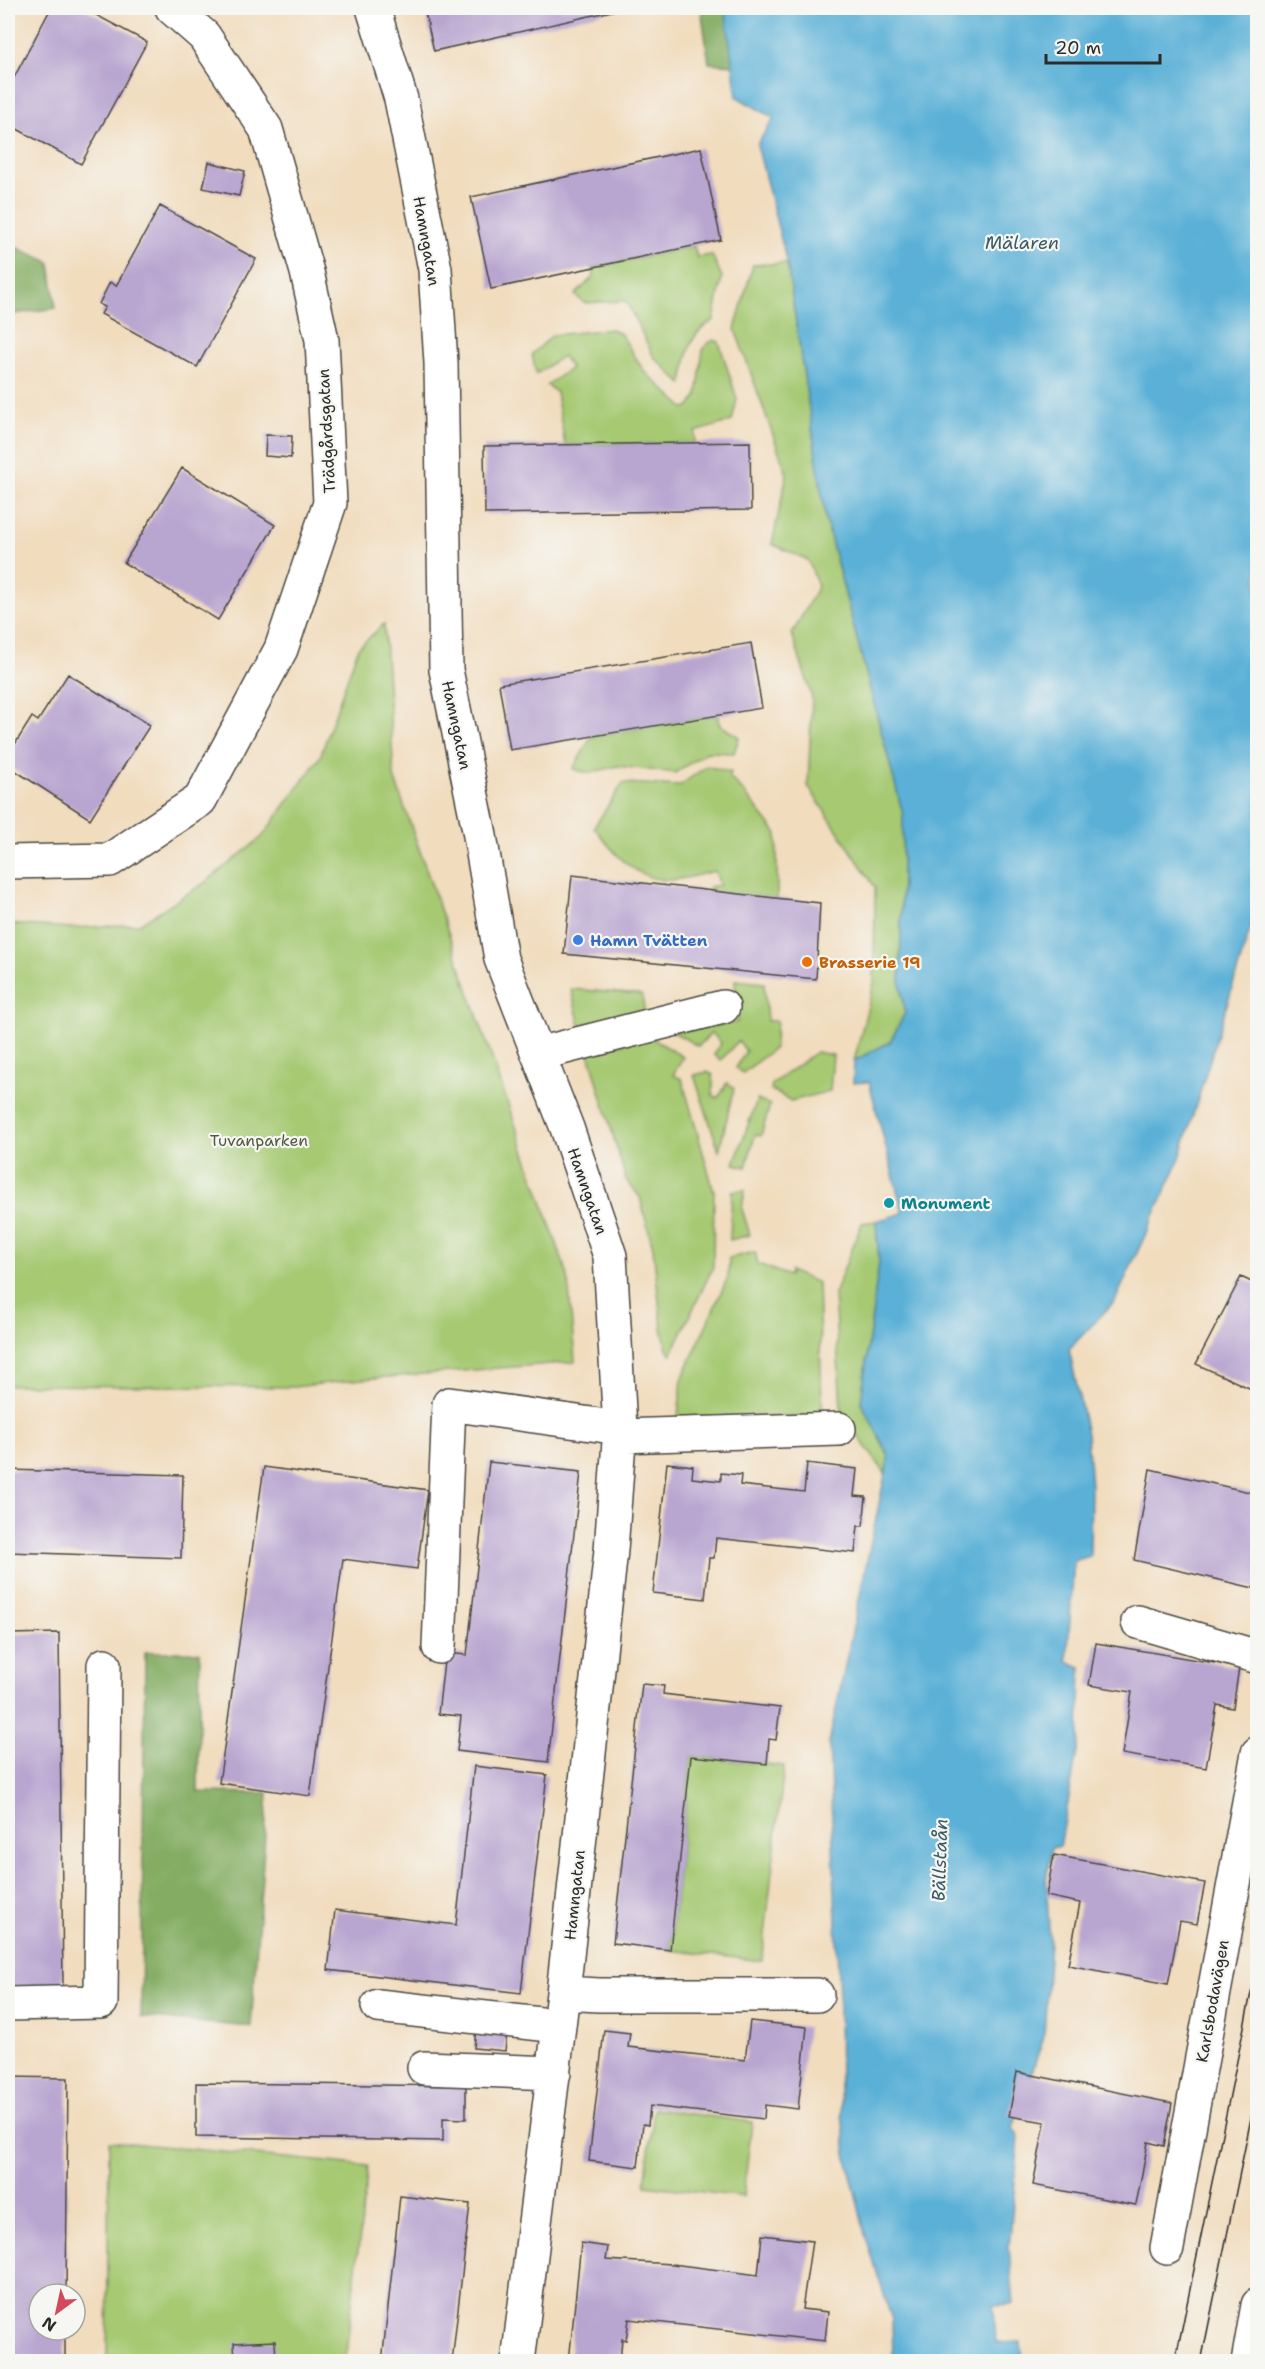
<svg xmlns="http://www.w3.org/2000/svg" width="1265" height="2369" font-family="'Shantell Sans',sans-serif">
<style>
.green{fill:#a6c972;stroke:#687a4e;stroke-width:1.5}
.forest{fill:#84ad64;stroke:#586c48;stroke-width:1.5}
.water{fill:#5ab0d7;stroke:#426e81;stroke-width:1.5}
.building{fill:#b9a6d0}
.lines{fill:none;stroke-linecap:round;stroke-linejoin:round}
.minor-casing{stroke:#494641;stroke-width:36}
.minor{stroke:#fff;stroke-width:33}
.tram{stroke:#2b2b2b;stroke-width:1.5}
.shop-dot{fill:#3f7fe0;stroke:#f6f6f2;stroke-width:2}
.food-dot{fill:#e8710a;stroke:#f6f6f2;stroke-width:2}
.culture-dot{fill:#0f9aa8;stroke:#f6f6f2;stroke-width:2}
.labels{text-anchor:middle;stroke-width:4.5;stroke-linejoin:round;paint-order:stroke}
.street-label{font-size:16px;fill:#2b2b2b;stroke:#f6f6f2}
.shop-label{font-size:16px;font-weight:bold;fill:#366cbe;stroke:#f6f6f2;text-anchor:start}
.food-label{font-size:16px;font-weight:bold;fill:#c56008;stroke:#f6f6f2;text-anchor:start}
.park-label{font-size:16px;fill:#505a40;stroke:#f6f6f2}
.culture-label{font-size:16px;font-weight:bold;fill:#0d838f;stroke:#f6f6f2;text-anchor:start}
.water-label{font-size:18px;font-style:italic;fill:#3b5a67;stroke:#f6f6f2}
</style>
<rect width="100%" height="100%" fill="#f6f6f2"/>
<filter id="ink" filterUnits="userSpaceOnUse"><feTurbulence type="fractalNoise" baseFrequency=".0167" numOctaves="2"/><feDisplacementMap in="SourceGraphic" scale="12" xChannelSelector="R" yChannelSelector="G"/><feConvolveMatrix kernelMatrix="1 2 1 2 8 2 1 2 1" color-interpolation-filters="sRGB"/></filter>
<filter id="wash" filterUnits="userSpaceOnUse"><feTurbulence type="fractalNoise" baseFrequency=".008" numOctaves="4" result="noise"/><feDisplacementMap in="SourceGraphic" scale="24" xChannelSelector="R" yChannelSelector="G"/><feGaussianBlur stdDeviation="1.35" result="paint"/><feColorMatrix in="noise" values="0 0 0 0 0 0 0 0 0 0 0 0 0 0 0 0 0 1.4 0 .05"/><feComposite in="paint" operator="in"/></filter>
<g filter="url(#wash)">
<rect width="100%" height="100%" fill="#f1dcbd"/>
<path class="green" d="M 694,246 L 697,257 L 712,255 L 722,277 L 714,320 C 686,336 688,354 682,384 L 654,357 L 626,301 L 584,303 L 575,295 L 594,276 L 592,268 Z
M 787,263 L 826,521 L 903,814 L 900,980 L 905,1013 L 890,1042 L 854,1061 L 874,983 L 875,887 L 808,786 L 812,697 L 792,634 L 818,586 L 808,560 L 772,544 L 787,474 L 735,329 L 753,265 Z
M 612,329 L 621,334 L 644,371 L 684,408 L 690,407 L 697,396 L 703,350 L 707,344 L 714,340 L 719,342 L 737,399 L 732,421 L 695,432 L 695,443 L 565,445 L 556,392 L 547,385 L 571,368 L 563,356 L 536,374 L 532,354 L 553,335 Z
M 384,624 L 394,777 L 568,1276 L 575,1362 L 363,1379 L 294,1387 L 8,1385 L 8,924 L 72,928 L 139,924 L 203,884 L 262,837 L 320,757 L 358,648 Z
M 718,715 L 719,724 L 739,737 L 734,753 L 707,752 L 675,773 L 618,766 L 589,773 L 573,769 L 592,736 Z
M 707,766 L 731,772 L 729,777 L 743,791 L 777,834 L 777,899 L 709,891 L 709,887 L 720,885 L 715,871 C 700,874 683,880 668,880 C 635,880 612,851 594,827 L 623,783 L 679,786 Z
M 735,980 L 764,983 L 767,1021 L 777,1021 L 774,1048 L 743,1073 L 736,1068 L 746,1051 L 738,1041 L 721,1060 L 714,1055 L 721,1043 L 712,1033 L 698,1046 L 673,1032 L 737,1022 Z
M 571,989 L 642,995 L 645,1016 L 580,1026 Z
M 649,1036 L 683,1057 L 673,1075 L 682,1079 L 714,1191 L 713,1267 L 671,1355 L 667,1349 L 662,1328 L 653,1248 L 640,1197 L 626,1180 L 589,1053 Z
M 816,1052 L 833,1055 L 830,1091 L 791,1101 L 771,1090 L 772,1084 Z
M 707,1072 L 713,1075 L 713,1096 L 718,1098 L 727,1083 L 734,1088 L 719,1151 L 694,1075 Z
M 757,1100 L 770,1105 L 761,1136 L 755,1135 L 746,1167 L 734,1164 Z
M 745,1190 L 742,1209 L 750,1235 L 730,1240 L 732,1191 Z
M 876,1221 L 879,1262 L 861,1402 L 889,1456 L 885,1473 L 845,1419 L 841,1407 L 834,1294 L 862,1223 Z
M 755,1252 L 758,1264 L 789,1276 L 790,1271 L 818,1283 L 822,1405 L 826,1417 L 678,1417 L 682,1379 L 728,1277 L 729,1258 Z
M 691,1756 L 784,1766 L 762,1961 L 670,1950 Z
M 654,2109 L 752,2122 L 743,2197 L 645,2185 Z
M 109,2141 L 368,2166 L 345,2361 L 107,2362 Z"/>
<path class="forest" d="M 701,8 L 725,8 L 733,65 L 709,63 Z
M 8,244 L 50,262 L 56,308 L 8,315 Z
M 145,1652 L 200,1652 L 198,1792 L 268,1793 L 251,2027 L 141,2017 Z"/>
<path class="water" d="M 725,8 L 1257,8 L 1257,907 L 1179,1161 L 1115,1301 L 1069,1349 L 1087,1434 L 1091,1486 L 1090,1556 L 1074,1561 L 1067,1661 L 1081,1667 L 1079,1741 L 1060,1847 L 1052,1847 L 1046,1880 L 1050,1942 L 1044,2036 L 1013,2128 L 1019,2138 L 1009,2248 L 1014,2304 L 994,2305 L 996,2343 L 1021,2342 L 1023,2361 L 893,2361 L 892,2320 L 866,2238 L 846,2154 L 840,2092 L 839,1999 L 829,1742 L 889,1456 L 861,1402 L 879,1262 L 876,1221 L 903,1213 L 869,1082 L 853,1083 L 854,1061 L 890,1042 L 905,1013 L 900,980 L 903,814 L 826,521 L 787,263 L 757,145 L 774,118 L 737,97 Z"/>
<g id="blocks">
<path class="building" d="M 51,8 L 83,8 L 147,42 L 81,164 L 8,124 L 8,89 Z
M 424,8 L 625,8 L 434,51 Z
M 701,148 L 721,240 L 491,289 L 471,197 Z
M 209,162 L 245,171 L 239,196 L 203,188 Z
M 160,206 L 256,259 L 197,367 L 101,314 L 105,307 L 99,304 L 110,282 L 116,286 Z
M 266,435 L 292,436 L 291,458 L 265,456 Z
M 750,442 L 751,510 L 485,514 L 484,446 Z
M 182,468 L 275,525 L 218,620 L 124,563 Z
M 751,643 L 762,708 L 510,750 L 499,684 Z
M 68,674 L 150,725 L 90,819 L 8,766 L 8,755 L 32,717 L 38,721 Z
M 572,875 L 820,903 L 816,979 L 564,954 Z
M 1241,1277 L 1258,1285 L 1258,1392 L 1196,1364 Z
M 489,1462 L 581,1472 L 548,1762 L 457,1751 L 461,1716 L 438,1714 L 445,1653 L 467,1655 Z
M 667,1463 L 693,1466 L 692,1478 L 721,1481 L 721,1473 L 741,1475 L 740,1485 L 804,1492 L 807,1463 L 857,1469 L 854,1496 L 866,1497 L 863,1526 L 858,1526 L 855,1553 L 716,1538 L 714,1558 L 709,1558 L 705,1599 L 653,1593 Z
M 264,1467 L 428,1490 L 417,1569 L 343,1559 L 310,1796 L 219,1783 Z
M 1150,1469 L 1258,1494 L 1258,1589 L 1134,1560 Z
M 8,1470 L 183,1475 L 181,1558 L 8,1552 Z
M 59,1633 L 63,1987 L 8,1988 L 8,1634 Z
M 1096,1643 L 1239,1667 L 1233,1708 L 1217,1705 L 1206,1768 L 1122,1754 L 1132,1692 L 1089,1685 Z
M 642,1684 L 664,1686 L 663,1694 L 780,1708 L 776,1740 L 769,1739 L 767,1764 L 691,1756 L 670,1950 L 613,1943 Z
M 474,1766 L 547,1775 L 521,1993 L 328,1970 L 335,1910 L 456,1925 Z
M 1054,1855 L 1205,1883 L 1197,1924 L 1180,1921 L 1168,1984 L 1068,1965 L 1080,1903 L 1046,1896 Z
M 477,2020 L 508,2023 L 505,2051 L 474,2048 Z
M 750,2021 L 807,2027 L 798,2109 L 765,2105 L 764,2119 L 650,2106 L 648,2125 L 643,2124 L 638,2167 L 589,2161 L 604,2030 L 630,2033 L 628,2047 L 745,2060 Z
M 1017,2072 L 1172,2103 L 1164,2146 L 1148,2142 L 1136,2205 L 1033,2185 L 1045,2122 L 1009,2116 Z
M 8,2077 L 68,2078 L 66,2294 L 39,2294 L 39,2330 L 65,2330 L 65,2362 L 8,2362 Z
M 196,2083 L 466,2086 L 466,2119 L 443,2118 L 443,2141 L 196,2137 Z
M 400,2196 L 470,2204 L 452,2362 L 382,2362 Z
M 762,2235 L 812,2241 L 802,2309 L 828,2312 L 825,2341 L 629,2319 L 626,2340 L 622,2339 L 620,2362 L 569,2362 L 581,2243 L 608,2247 L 606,2260 L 672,2264 L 758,2275 Z
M 275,2341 L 276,2362 L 235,2362 L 234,2343 Z"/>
</g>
</g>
<g filter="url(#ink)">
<use href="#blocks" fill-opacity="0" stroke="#494641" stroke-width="1.5"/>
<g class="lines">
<g class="minor-casing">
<path id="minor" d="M 373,8 L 401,99 L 435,269 L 441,363 L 446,670 L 479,830 L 501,959 L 567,1128 L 610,1256 L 620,1428 L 611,1550 L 563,1993 L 518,2362
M 8,862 L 110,860 L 200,800 L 281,649 L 330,503 L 322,340 L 307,272 L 266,129 L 204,36 L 172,8
M 538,1054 L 723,1007
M 620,1436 L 839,1429
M 1138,1622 L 1258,1657
M 439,1647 L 449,1404 L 620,1428
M 563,1993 L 599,1995 L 817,1995
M 8,2004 L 101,2002 L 104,1665
M 378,2006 L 559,2026
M 424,2068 L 554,2073
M 1167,2248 L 1258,1753
M 1248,2362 L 1258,2305"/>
</g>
<use href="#minor" class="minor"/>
<path class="tram" d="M 1175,2362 L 1258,1959
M 1201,2362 L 1258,2084"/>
</g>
</g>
<circle class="shop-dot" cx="578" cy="940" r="6"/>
<circle class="food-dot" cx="807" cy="962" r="6"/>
<circle class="culture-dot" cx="889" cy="1203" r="6"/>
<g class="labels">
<g class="street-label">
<text transform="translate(427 241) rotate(80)" y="6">Hamngatan</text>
<text transform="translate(326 431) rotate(-93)" y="6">Trädgårdsgatan</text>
<text transform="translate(457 725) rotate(78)" y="6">Hamngatan</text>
<text transform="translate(588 1191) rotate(71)" y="6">Hamngatan</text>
<text transform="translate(574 1895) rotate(-84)" y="6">Hamngatan</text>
<text transform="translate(1212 2001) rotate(-80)" y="6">Karlsbodavägen</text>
</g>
<g class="shop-label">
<text x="590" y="946">Hamn Tvätten</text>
</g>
<g class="food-label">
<text x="819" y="968">Brasserie 19</text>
</g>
<g class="park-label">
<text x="259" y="1146">Tuvanparken</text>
</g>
<g class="culture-label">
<text x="901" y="1209">Monument</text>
</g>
<g class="water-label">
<text x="1022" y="249">Mälaren</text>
<text transform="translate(940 1860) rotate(-88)" y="6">Bällstaån</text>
</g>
</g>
<rect width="1265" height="2369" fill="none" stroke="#f6f6f2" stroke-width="30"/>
<g transform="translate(57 2312) rotate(213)"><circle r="28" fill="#f6f6f2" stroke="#a5a5a2" stroke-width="1.5"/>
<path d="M0-4.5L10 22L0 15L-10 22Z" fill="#d1495b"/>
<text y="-9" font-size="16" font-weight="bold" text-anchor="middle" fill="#2b2b2b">N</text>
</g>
<path d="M1046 54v9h114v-9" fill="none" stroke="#2b2b2b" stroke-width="3"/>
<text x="1055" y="54" font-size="18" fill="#2b2b2b" stroke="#f6f6f2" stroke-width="4.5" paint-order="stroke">20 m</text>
</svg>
